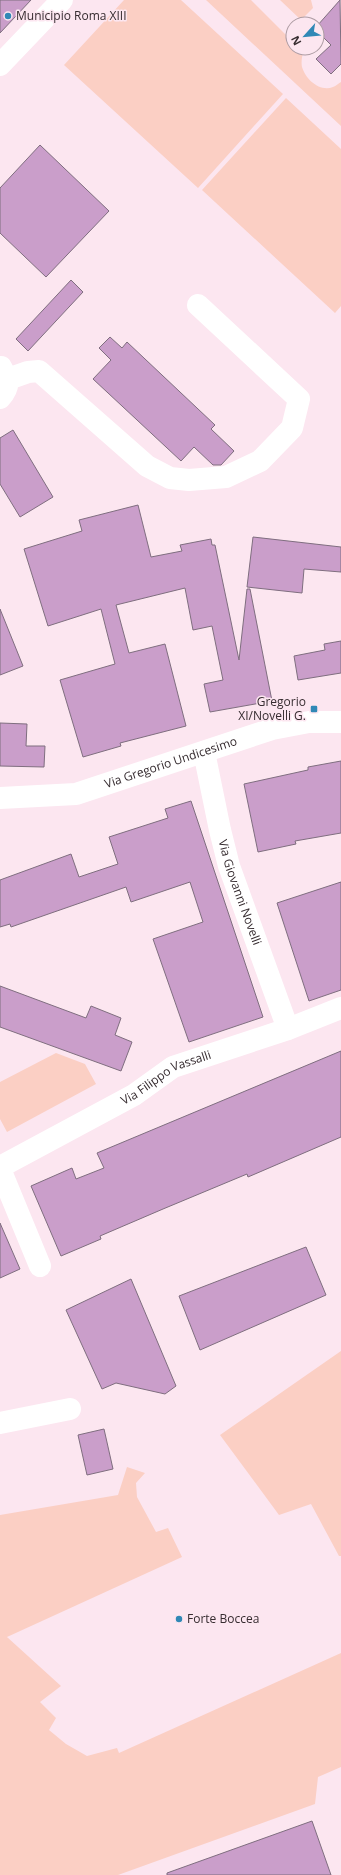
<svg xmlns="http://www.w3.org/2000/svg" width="341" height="1875" font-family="'Open Sans',sans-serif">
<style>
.green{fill:#fbcfc4}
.building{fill:#ca9eca;stroke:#7f6e7f}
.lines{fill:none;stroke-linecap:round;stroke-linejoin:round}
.minor{stroke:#fff;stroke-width:22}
.poi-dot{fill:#3088b6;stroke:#fce6f0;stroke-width:1.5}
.labels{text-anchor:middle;stroke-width:3;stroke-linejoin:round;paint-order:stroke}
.poi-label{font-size:12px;fill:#362c30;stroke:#fce6f0;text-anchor:start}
.street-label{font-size:12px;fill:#362c30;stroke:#fce6f0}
</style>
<rect width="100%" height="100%" fill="#fce6f0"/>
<path class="green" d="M 124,0 L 181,0 L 283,94 L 198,188 L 64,65 Z
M 206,0 L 251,0 L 293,42 L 293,48 L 299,48 L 303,52 C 302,57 301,63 302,67 C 306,80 320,92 333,87 C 336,86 339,83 341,82 L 341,126 Z
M 280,0 L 311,0 L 313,8 L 301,20 Z
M 286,98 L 341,149 L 341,306 L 335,313 L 202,190 Z
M 56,1053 L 85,1064 L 96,1084 L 7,1132 L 0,1119 L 0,1082 Z
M 341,1351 L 341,1556 L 339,1556 L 311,1504 L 279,1515 L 220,1435 Z
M 127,1467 L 145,1473 L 136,1483 L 137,1497 L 156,1532 L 168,1528 L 182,1557 L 7,1637 L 61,1686 L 40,1702 L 56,1718 L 49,1730 L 66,1744 L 87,1756 L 117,1748 L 119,1753 L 341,1653 L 341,1767 L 318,1777 L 315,1804 L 118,1875 L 0,1875 L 0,1515 L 118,1495 Z"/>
<path class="building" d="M 0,0 L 31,0 L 0,33 Z
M 340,0 L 341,64 L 331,74 L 316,59 L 331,45 L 317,31 L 317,26 Z
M 40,145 L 109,211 L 46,277 L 0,233 L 0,188 Z
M 71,280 L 83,292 L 28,351 L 16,339 Z
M 110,337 L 122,348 L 127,342 L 215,425 L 211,429 L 234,451 L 221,465 L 213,465 L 194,447 L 181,461 L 93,379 L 111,360 L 99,348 Z
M 13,430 L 53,497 L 20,517 L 0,484 L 0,438 Z
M 138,505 L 151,557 L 182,551 L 180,545 L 211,539 L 212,545 L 215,545 L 239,660 L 247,589 L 250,589 L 272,701 L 210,712 L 204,684 L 223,680 L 212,626 L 193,630 L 185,588 L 116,605 L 129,653 L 165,644 L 186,726 L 120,743 L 121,746 L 83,757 L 60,680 L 115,664 L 101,609 L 48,626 L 24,549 L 82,531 L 79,520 Z
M 253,537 L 341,547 L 341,572 L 304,569 L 302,593 L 247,587 Z
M 0,609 L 23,666 L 0,675 Z
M 341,641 L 341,673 L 298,680 L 294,656 L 325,650 L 324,644 Z
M 0,723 L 27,724 L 26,746 L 45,746 L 44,767 L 0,766 Z
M 341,761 L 341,833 L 295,841 L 296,844 L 258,852 L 244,784 L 308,770 L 308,767 Z
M 191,801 L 263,1017 L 189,1042 L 153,939 L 203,922 L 190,882 L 131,902 L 126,887 L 11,927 L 10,924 L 0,927 L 0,880 L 71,854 L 79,877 L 118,864 L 109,837 L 168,818 L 165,809 Z
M 341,882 L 341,990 L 309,1001 L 277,903 Z
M 0,986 L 86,1018 L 91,1006 L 121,1018 L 115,1035 L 132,1042 L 121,1071 L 0,1027 Z
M 341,1051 L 341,1137 L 248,1177 L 247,1174 L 163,1209 L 100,1236 L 101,1239 L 61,1256 L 31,1186 L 72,1168 L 76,1179 L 104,1168 L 97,1153 Z
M 0,1223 L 20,1269 L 0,1278 Z
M 306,1247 L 326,1295 L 200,1350 L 179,1296 Z
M 131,1279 L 176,1386 L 165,1394 L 116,1383 L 102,1389 L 66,1310 Z
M 104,1429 L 113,1469 L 87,1475 L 78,1435 Z
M 312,1821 L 331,1875 L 167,1875 L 167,1873 Z"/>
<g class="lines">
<g class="minor">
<path d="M 0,65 L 62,0"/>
<path d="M 8,379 L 28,372 L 39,371 L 147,466 L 170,478 L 189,480 L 226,477 L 260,461 L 292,428 L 299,399 L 198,305"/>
<path d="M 0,398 C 11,386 8,379 1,367"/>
<path id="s1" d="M 204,752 L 220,830 L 229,866 L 288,1029"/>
<path id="s2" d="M 0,798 L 76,794 L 272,729 L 309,722 L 341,722"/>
<path id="s3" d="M 0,1167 L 134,1095 L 173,1067 L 288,1029 L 341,1008"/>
<path d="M 0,1169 L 40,1266"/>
<path d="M 0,1423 L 70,1409"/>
</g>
</g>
<g class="poi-dot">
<circle cx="8" cy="16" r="4"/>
<rect x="310" y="705" width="8" height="8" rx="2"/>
<circle cx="179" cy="1619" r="4"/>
</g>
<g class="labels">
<g class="poi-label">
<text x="16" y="20">Municipio Roma XIII</text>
<text x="306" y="706" text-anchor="end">Gregorio<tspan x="306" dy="14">XI/Novelli G.</tspan></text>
<text x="187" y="1623">Forte Boccea</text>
</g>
<g class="street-label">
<text dy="4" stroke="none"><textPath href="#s2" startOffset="176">Via Gregorio Undicesimo</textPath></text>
<text dy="4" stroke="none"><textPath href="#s1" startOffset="145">Via Giovanni Novelli</textPath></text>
<text dy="4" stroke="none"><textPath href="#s3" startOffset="189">Via Filippo Vassalli</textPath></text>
</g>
</g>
<g transform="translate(305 36) rotate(243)"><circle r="19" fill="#fce6f0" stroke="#ad9ca3"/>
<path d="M0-3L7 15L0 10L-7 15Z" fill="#3088b6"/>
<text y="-6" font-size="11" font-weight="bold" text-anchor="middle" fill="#362c30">N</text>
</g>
</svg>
